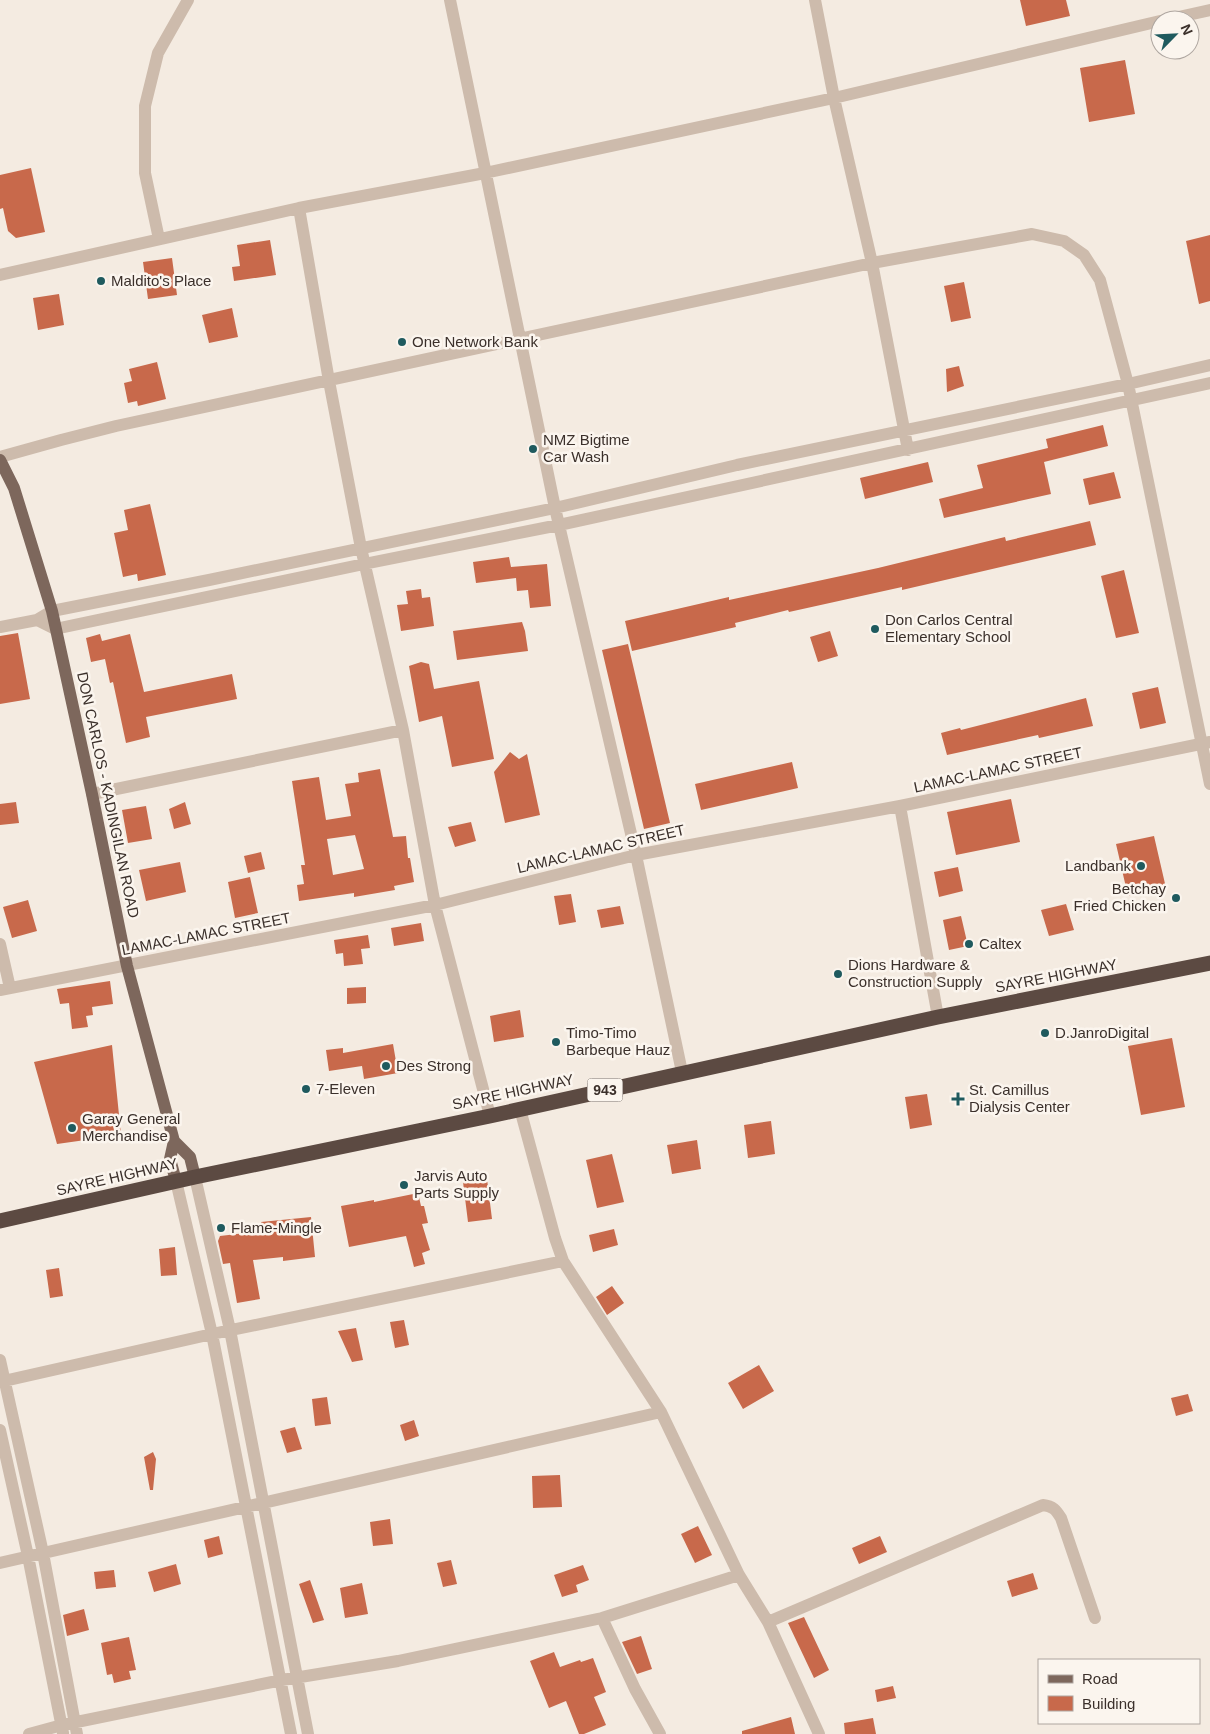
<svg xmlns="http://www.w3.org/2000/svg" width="1210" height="1734" font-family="Arial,sans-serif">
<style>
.building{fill:#c8694b;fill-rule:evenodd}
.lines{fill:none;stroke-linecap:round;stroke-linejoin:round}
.minor{stroke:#cdbbac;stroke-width:12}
.major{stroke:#7d675c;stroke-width:12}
.highway{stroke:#5c4a42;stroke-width:15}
.poi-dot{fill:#1f5a5e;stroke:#fbf5ee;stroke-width:2}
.labels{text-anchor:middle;stroke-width:5;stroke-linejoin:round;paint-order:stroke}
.shield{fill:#fbf5ee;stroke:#756b66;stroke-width:1}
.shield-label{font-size:14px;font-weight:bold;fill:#3b302b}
.poi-label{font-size:15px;fill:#3b302b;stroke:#fbf5ee;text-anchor:start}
.street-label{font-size:15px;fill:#3b302b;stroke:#fbf5ee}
</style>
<rect width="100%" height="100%" fill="#f4ebe1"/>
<path class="building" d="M 1020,0 L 1066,0 L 1070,16 L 1026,26 Z
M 1125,60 L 1135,114 L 1089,122 L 1080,68 Z
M 31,168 L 45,232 L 16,238 L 8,231 L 3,208 L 0,209 L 0,175 Z
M 1210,235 L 1210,301 L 1199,304 L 1186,241 Z
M 270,240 L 276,275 L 234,281 L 232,267 L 240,266 L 237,245 Z
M 172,258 L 177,295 L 148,299 L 143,262 Z
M 964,282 L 971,318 L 951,322 L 944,286 Z
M 59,294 L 64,325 L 38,330 L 33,298 Z
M 232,308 L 238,337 L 209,343 L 202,315 Z
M 157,362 L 166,399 L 138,406 L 137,401 L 128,403 L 124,383 L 132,381 L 129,369 Z
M 959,366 L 964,386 L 947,392 L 946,369 Z
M 1103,425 L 1108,446 L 1044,462 L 1051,494 L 944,518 L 939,499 L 983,488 L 977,465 L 1048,448 L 1046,439 Z
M 928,462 L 933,482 L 865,499 L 860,478 Z
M 1114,472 L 1121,498 L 1089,505 L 1083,479 Z
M 150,504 L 166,575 L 138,581 L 137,574 L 123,577 L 114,533 L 128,530 L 124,510 Z
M 1090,521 L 1096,545 L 902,590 L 902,587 L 789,612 L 788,610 L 735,623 L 736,627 L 632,651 L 625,621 L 729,597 L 729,600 L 878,568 L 1005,537 L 1006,541 Z
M 509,557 L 511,567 L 547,564 L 551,606 L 530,608 L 528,590 L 517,591 L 516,578 L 476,583 L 473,562 Z
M 1124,570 L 1139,633 L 1116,638 L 1101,576 Z
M 421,589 L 422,598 L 430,597 L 434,626 L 401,631 L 397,605 L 408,604 L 406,591 Z
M 522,622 L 525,631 L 528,651 L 457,660 L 453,631 Z
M 830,631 L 838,656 L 818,662 L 810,637 Z
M 18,633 L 30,699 L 0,704 L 0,636 Z
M 100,634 L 102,641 L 130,634 L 144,692 L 232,674 L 237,699 L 146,717 L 150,737 L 126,743 L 113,682 L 110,683 L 105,659 L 91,662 L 86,638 Z
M 628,644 L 670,823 L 644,829 L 602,650 Z
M 421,662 L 429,664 L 434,689 L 479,681 L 494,759 L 452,767 L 442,716 L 419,722 L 409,666 Z
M 1158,687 L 1166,723 L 1140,729 L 1132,693 Z
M 1086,698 L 1093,726 L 1039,738 L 1038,735 L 947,755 L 941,733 L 960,728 L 961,730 Z
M 510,752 L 519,759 L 527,754 L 540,815 L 505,823 L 494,772 Z
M 792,762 L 798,788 L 701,810 L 695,784 Z
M 380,769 L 393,837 L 406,836 L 408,858 L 410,858 L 414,882 L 394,886 L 395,890 L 354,897 L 354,893 L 299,901 L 297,885 L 304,884 L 301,865 L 305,865 L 292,781 L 319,777 L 326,820 L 351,816 L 345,784 L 359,782 L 358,773 ZM 355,835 L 364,869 L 333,875 L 327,839 Z
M 1011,799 L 1020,842 L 956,855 L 947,812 Z
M 16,802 L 19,823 L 0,825 L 0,804 Z
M 185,802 L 191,824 L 174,829 L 169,809 Z
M 146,806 L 152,839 L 128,843 L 122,810 Z
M 471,822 L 476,841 L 455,847 L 448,827 Z
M 1154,836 L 1166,888 L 1128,896 L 1116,844 Z
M 261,852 L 265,869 L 248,873 L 244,856 Z
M 180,862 L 186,892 L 146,901 L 139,870 Z
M 958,867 L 963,891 L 939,897 L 934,872 Z
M 250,877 L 258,913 L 235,918 L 228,882 Z
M 571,894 L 576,922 L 559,925 L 554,896 Z
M 28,900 L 37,931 L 12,938 L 3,907 Z
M 1066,904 L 1074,930 L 1049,936 L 1041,910 Z
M 620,906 L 624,924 L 601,928 L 597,910 Z
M 961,916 L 968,946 L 949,950 L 943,920 Z
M 421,923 L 424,941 L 394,946 L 391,928 Z
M 368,935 L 370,948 L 361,949 L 363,964 L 344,966 L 343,953 L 336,954 L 334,940 Z
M 110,981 L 113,1004 L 92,1007 L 93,1015 L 86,1016 L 88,1027 L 72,1029 L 69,1003 L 60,1004 L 57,989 Z
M 366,987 L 366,1003 L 347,1004 L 347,988 Z
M 520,1010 L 524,1037 L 494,1042 L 490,1016 Z
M 1172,1038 L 1185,1107 L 1141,1115 L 1128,1046 Z
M 393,1044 L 398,1073 L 364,1079 L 362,1066 L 329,1071 L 326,1050 L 343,1048 L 343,1053 Z
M 112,1045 L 121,1135 L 57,1144 L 34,1062 Z
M 927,1094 L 932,1125 L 910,1129 L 905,1097 Z
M 771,1121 L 775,1154 L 748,1158 L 744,1125 Z
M 697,1140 L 701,1169 L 672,1174 L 667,1145 Z
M 612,1154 L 624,1202 L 597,1208 L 586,1160 Z
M 487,1179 L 492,1219 L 468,1222 L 463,1182 Z
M 418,1193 L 421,1206 L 424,1206 L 428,1223 L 422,1224 L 430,1250 L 422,1253 L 425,1264 L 414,1267 L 406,1236 L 349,1247 L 341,1206 L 374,1200 L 374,1202 Z
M 311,1217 L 315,1257 L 283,1261 L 283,1257 L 253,1260 L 260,1299 L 237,1303 L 230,1263 L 223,1264 L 218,1241 L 220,1236 L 262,1231 L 261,1222 Z
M 614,1229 L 618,1245 L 593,1252 L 589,1235 Z
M 175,1247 L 177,1275 L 161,1276 L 159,1249 Z
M 59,1268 L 63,1296 L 50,1298 L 46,1270 Z
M 612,1286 L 624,1303 L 607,1315 L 596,1297 Z
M 404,1320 L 409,1345 L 395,1348 L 390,1322 Z
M 356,1328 L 363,1360 L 352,1362 L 338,1331 Z
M 759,1365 L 774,1391 L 743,1409 L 728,1383 Z
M 1188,1394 L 1193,1411 L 1176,1416 L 1171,1398 Z
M 327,1397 L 331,1424 L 315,1426 L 312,1399 Z
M 414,1420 L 419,1436 L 405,1441 L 400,1425 Z
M 295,1427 L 302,1449 L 287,1453 L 280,1431 Z
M 153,1452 L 156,1459 L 153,1490 L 150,1490 L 144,1457 Z
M 560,1475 L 562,1507 L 533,1508 L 532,1476 Z
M 390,1519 L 393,1544 L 373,1546 L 370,1522 Z
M 698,1526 L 712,1555 L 695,1563 L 681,1534 Z
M 219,1536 L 223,1554 L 208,1558 L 204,1540 Z
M 880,1536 L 887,1552 L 859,1564 L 852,1548 Z
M 451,1560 L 457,1584 L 443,1587 L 437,1563 Z
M 176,1564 L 181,1584 L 154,1592 L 148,1572 Z
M 583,1565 L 589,1580 L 576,1585 L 578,1592 L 562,1597 L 554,1575 Z
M 114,1570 L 116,1587 L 96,1589 L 94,1572 Z
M 1033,1573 L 1038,1589 L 1012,1597 L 1007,1581 Z
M 310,1580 L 324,1620 L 313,1623 L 299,1584 Z
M 362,1583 L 368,1614 L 345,1618 L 340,1588 Z
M 84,1609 L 89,1630 L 67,1636 L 63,1615 Z
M 804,1617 L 829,1670 L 814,1678 L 788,1623 Z
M 641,1636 L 652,1669 L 637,1674 L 622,1642 Z
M 129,1637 L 136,1670 L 129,1671 L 131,1679 L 114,1683 L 112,1674 L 107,1675 L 101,1643 Z
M 554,1652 L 560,1667 L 580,1660 L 581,1662 L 593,1658 L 606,1692 L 594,1697 L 606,1725 L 584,1734 L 579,1734 L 566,1701 L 549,1708 L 530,1661 Z
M 893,1686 L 896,1698 L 877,1702 L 875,1690 Z
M 791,1717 L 795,1734 L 742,1734 L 742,1731 Z
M 873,1718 L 876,1734 L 845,1734 L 844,1723 Z"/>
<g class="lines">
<path class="minor" d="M 450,0 L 555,508 L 636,855 L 682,1072
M 815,0 L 834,98 L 872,263 L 908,450
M 1165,20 L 1210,10
M 299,208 L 329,381 L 361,548 L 403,730 L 435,905 L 490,1116
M 159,239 L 145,173 L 145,106 L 158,53 L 188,0
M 0,275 L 299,208 L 485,173 L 834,98 L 1160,21
M 0,457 L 61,440 L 116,426 L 872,263 L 1032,234 L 1064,241 L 1084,255 L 1100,280 L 1128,384 L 1210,784
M 37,620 L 55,629 L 364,564 L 559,525 L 1210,383
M 0,627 L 37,620 L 52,611 L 209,580 L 555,508 L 737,465 L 1128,384 L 1210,365
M 92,794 L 403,730
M 900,806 L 938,1017
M 0,944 L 10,988
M 0,990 L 435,905 L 636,855 L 900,806 L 1210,742
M 520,1109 L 555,1238 L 563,1261 L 661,1412 L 739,1575 L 768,1622 L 819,1734
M 195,1177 L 230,1330 L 308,1734
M 176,1181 L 212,1334 L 291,1734
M 0,1360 L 43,1553 L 77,1734
M 0,1382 L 212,1334 L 563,1261
M 0,1430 L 28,1556 L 63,1733
M 0,1563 L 661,1412
M 602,1618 L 635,1689 L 660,1734
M 768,1622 L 1043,1505 C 1053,1506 1056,1510 1061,1518 L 1095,1618
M 29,1734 L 62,1725 L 282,1680 L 398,1661 L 602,1618 L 739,1575"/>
<path class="major" d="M 0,460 L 14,488 L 52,611 L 92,794 L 127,966 L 174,1141
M 174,1141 L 190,1157 L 195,1177
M 174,1141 L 170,1159 L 176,1181"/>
<path class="highway" d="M 0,1221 L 195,1177 L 490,1116 L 938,1017 L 1210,963"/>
</g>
<g class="poi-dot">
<circle cx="101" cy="281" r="5"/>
<circle cx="402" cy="342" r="5"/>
<circle cx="533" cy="449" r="5"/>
<circle cx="875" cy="629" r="5"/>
<circle cx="1141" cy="866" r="5"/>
<circle cx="1176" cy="898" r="5"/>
<circle cx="969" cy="944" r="5"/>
<circle cx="838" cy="974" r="5"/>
<circle cx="1045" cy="1033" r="5"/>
<circle cx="556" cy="1042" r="5"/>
<circle cx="386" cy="1066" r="5"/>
<circle cx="306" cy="1089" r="5"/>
<path d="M955.5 1091.5h5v5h5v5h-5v5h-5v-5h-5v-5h5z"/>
<circle cx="72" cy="1128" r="5"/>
<circle cx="404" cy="1185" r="5"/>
<circle cx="221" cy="1228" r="5"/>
</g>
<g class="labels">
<rect class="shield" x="587.5" y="1078.5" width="35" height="23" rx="4"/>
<g class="shield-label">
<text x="605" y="1095">943</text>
</g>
<g class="poi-label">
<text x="111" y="286">Maldito's Place</text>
<text x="412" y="347">One Network Bank</text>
<text x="543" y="445">NMZ Bigtime<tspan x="543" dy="17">Car Wash</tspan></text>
<text x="885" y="625">Don Carlos Central<tspan x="885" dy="17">Elementary School</tspan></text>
<text x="1131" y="871" text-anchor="end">Landbank</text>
<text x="1166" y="894" text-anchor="end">Betchay<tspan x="1166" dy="17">Fried Chicken</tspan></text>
<text x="979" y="949">Caltex</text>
<text x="848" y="970">Dions Hardware &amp;<tspan x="848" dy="17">Construction Supply</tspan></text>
<text x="566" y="1038">Timo-Timo<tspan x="566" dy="17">Barbeque Hauz</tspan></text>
<text x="1055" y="1038">D.JanroDigital</text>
<text x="396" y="1071">Des Strong</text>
<text x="316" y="1094">7-Eleven</text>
<text x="969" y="1095">St. Camillus<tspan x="969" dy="17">Dialysis Center</tspan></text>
<text x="82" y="1124">Garay General<tspan x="82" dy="17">Merchandise</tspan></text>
<text x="414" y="1181">Jarvis Auto<tspan x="414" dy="17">Parts Supply</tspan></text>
<text x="231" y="1233">Flame-Mingle</text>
</g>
<g class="street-label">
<text transform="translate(998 770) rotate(-12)" y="5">LAMAC-LAMAC STREET</text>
<text transform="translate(108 795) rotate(78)" y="5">DON CARLOS - KADINGILAN ROAD</text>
<text transform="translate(601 849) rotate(-13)" y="5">LAMAC-LAMAC STREET</text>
<text transform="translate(206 934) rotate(-11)" y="5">LAMAC-LAMAC STREET</text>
<text transform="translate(1056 976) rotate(-11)" y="5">SAYRE HIGHWAY</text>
<text transform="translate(513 1092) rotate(-12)" y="5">SAYRE HIGHWAY</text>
<text transform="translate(117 1177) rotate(-13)" y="5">SAYRE HIGHWAY</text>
</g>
</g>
<rect x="1038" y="1659" width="162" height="65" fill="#fbf5ee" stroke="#aea6a0"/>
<rect x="1048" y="1675" width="25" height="8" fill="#7d675c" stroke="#aea6a0"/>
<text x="1082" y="1684" font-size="15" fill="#3b302b">Road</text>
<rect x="1048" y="1696" width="25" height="15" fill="#c8694b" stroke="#aea6a0"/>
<text x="1082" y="1709" font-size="15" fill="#3b302b">Building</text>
<g transform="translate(1175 35) rotate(66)"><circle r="24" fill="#fbf5ee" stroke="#aea6a0"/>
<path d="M0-4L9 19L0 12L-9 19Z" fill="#1f5a5e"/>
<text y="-8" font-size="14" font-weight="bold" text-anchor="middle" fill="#3b302b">N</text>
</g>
</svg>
